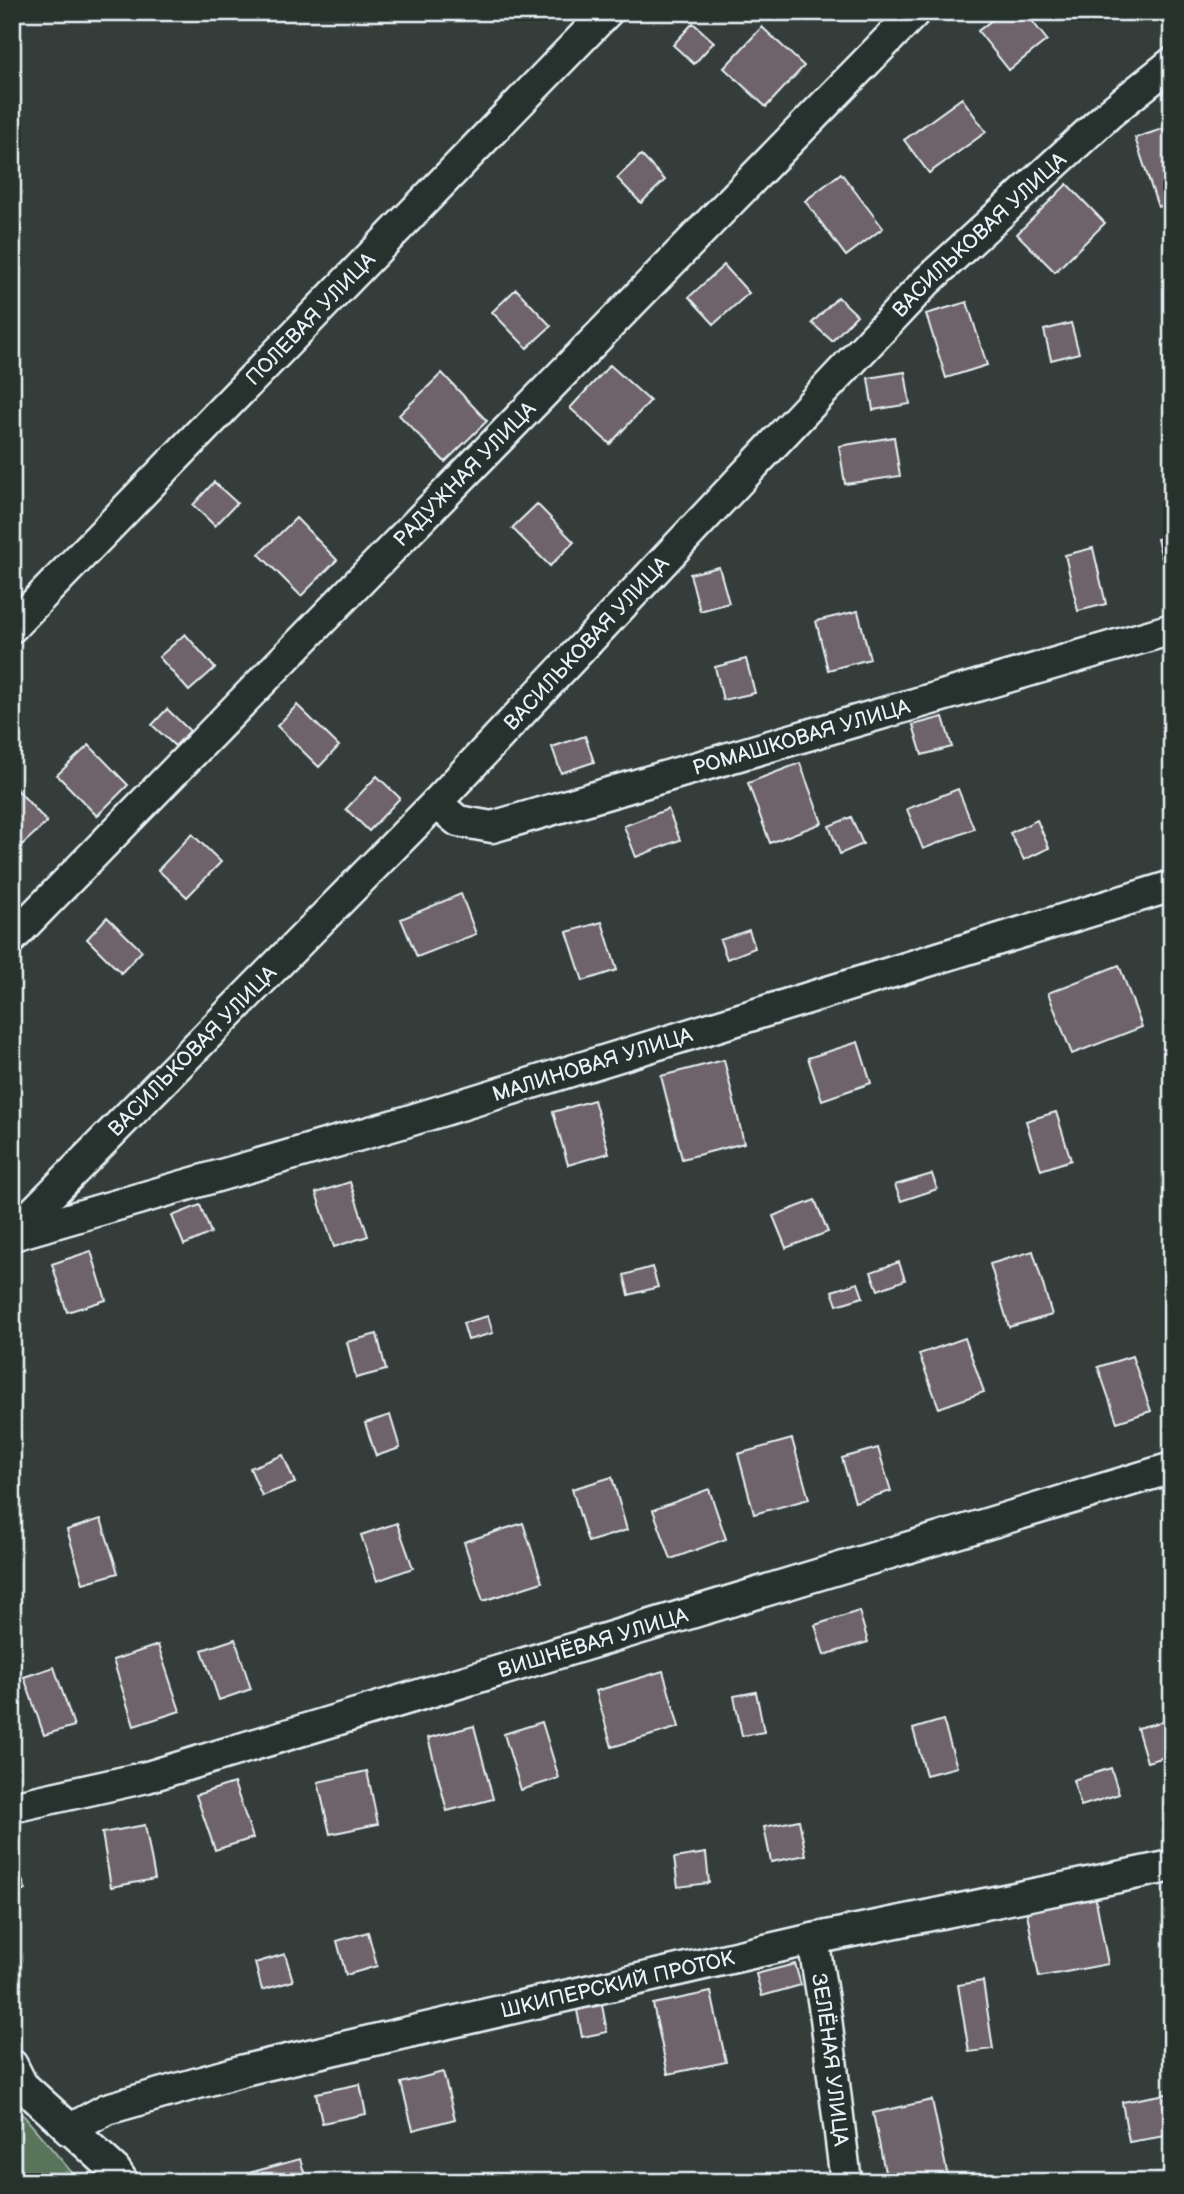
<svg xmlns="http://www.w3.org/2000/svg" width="1184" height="2194" font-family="'Balsamiq Sans',sans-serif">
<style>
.green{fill:#58745b;stroke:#a0b2aa;stroke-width:2}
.building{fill:#6e6367;stroke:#e8f1f8;stroke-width:2}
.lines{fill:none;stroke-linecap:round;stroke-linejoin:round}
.street-casing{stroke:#e8f1f8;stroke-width:35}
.street{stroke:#26332d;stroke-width:30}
.labels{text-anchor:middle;stroke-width:6;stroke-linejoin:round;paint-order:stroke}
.street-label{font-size:21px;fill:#e8f1f8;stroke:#26332d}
</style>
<rect width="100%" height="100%" fill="#343d39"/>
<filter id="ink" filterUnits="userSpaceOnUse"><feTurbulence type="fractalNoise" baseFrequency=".0143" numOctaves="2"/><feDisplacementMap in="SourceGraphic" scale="14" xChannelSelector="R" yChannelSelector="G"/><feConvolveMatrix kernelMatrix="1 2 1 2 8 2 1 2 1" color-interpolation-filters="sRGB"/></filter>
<g filter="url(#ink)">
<path class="green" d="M 12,2109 L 24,2116 L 80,2182 L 12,2182 Z"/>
<path class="building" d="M 1002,12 L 1025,12 L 1047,40 L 1009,70 L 978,31 Z
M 693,23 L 714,42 L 694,64 L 673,45 Z
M 762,27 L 804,66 L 766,107 L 724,68 Z
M 962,98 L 986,132 L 929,173 L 904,140 Z
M 1172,126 L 1172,203 L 1158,207 L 1135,138 Z
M 641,155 L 665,180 L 641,203 L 617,178 Z
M 841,173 L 883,228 L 846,256 L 805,201 Z
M 1067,184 L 1105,223 L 1055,272 L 1017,234 Z
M 724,265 L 749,293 L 714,324 L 689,297 Z
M 516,289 L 551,326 L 527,348 L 492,312 Z
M 838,297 L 857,315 L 832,341 L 812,323 Z
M 967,302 L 987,365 L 946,378 L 926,314 Z
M 1071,323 L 1079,353 L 1051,360 L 1044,330 Z
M 610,365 L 650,401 L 610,444 L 570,408 Z
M 905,372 L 910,404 L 873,410 L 868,378 Z
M 442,373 L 487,421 L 445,462 L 399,415 Z
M 894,437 L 900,476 L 845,484 L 839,446 Z
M 214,482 L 237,503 L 215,526 L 193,505 Z
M 537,504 L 574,542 L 550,566 L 512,528 Z
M 296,518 L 337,560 L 301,596 L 259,554 Z
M 1172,536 L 1172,587 L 1170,588 L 1157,539 Z
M 1093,548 L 1106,604 L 1078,611 L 1065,555 Z
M 719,567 L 729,603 L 700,611 L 690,574 Z
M 858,611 L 870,659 L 828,670 L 816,621 Z
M 185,634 L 215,668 L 189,691 L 159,657 Z
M 746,659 L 755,693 L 723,700 L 715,667 Z
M 297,705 L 339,746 L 319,767 L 277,726 Z
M 167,709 L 190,731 L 175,746 L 152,725 Z
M 943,717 L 952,747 L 922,755 L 913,725 Z
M 585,736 L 594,762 L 561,773 L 552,747 Z
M 89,745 L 128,785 L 97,816 L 57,775 Z
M 800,763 L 822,823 L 770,843 L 748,783 Z
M 377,776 L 400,798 L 369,831 L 346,809 Z
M 12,784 L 47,822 L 12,854 Z
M 958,789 L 974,829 L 923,849 L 907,809 Z
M 668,809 L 680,840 L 636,857 L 624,826 Z
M 851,817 L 863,844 L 840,854 L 829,826 Z
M 1037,820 L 1049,848 L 1024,860 L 1010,833 Z
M 192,834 L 221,862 L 187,897 L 158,870 Z
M 461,894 L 476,934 L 417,957 L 401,919 Z
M 107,917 L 142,951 L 121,973 L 87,939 Z
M 602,922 L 617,970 L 583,981 L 567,932 Z
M 749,930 L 755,948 L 727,959 L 720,940 Z
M 1119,965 L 1142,1027 L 1072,1054 L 1048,993 Z
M 858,1042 L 871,1083 L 822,1100 L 808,1058 Z
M 724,1060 L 744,1143 L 682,1159 L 661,1076 Z
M 594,1100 L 609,1153 L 568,1165 L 553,1112 Z
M 1056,1112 L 1071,1160 L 1041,1170 L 1026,1121 Z
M 932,1174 L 937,1189 L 901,1201 L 895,1185 Z
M 350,1182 L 368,1236 L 334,1247 L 316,1193 Z
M 815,1200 L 828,1232 L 786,1248 L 773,1216 Z
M 200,1205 L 211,1233 L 184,1245 L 172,1216 Z
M 91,1251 L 106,1300 L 67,1312 L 52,1264 Z
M 1033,1251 L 1052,1315 L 1009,1327 L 990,1264 Z
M 899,1262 L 905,1280 L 878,1290 L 871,1272 Z
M 652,1267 L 658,1287 L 629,1295 L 624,1275 Z
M 858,1283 L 863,1297 L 837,1305 L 832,1291 Z
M 488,1316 L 493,1333 L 468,1340 L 463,1323 Z
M 377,1334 L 386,1370 L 356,1378 L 347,1342 Z
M 965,1338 L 984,1392 L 939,1408 L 919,1354 Z
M 1132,1356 L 1151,1411 L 1117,1422 L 1098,1367 Z
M 390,1415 L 400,1448 L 376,1456 L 365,1423 Z
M 792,1439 L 809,1499 L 754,1514 L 738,1454 Z
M 878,1448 L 891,1491 L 855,1502 L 842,1458 Z
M 283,1455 L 295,1483 L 262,1496 L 250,1468 Z
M 612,1477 L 627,1530 L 588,1542 L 572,1489 Z
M 709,1489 L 726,1539 L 671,1559 L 653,1510 Z
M 101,1519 L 118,1573 L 83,1583 L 67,1530 Z
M 397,1523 L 413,1568 L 377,1581 L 361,1535 Z
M 523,1523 L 542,1582 L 483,1601 L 464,1542 Z
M 859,1611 L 868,1642 L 824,1655 L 815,1625 Z
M 235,1639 L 251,1689 L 219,1700 L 202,1650 Z
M 158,1645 L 180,1711 L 134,1726 L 113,1660 Z
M 54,1667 L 74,1726 L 44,1735 L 24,1677 Z
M 663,1671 L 679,1727 L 612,1747 L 596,1691 Z
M 756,1692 L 764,1732 L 742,1736 L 734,1696 Z
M 943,1720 L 957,1767 L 926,1775 L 913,1729 Z
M 1165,1721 L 1172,1755 L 1147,1762 L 1137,1728 Z
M 542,1722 L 559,1778 L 521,1790 L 504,1734 Z
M 474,1726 L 493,1799 L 447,1811 L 428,1738 Z
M 1111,1768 L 1119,1794 L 1081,1806 L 1073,1780 Z
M 367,1771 L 378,1824 L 330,1834 L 318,1782 Z
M 234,1783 L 253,1838 L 215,1850 L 196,1795 Z
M 799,1820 L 806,1855 L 771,1862 L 764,1827 Z
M 145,1825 L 155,1879 L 111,1887 L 102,1833 Z
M 706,1853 L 709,1883 L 678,1887 L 674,1858 Z
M 12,1855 L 26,1890 L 12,1896 Z
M 1095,1895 L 1108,1964 L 1039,1977 L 1026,1908 Z
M 368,1932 L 377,1966 L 346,1975 L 337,1941 Z
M 285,1954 L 293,1981 L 262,1990 L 255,1963 Z
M 795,1964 L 801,1985 L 762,1996 L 756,1974 Z
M 983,1981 L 993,2049 L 969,2052 L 958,1985 Z
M 711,1992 L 726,2062 L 668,2074 L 653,2004 Z
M 602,2005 L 607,2032 L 582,2037 L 577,2010 Z
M 443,2072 L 455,2119 L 413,2130 L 401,2083 Z
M 360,2084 L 366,2114 L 322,2123 L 316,2093 Z
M 1172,2093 L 1172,2135 L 1129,2142 L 1122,2102 Z
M 932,2100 L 948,2177 L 923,2182 L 887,2182 L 873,2113 Z
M 300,2159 L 307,2182 L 252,2182 L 249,2173 Z"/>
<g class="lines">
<g class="street-casing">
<g id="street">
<path id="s1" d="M 12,627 L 607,12"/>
<path id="s2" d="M 436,803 L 458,821 L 492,827 L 1172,629"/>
<path id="s3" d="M 12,938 L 915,12"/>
<path id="s4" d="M 12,1234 L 436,803 L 927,281 L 1111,112 L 1172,63"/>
<path id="s5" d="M 13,1235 L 405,1122 L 1172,886"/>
<path id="s6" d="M 12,1807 L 147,1777 L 1172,1468"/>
<path id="s7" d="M 813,1939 L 826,2018 L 846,2182"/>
<path d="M 12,2065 L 22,2085 L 115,2170 L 123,2182"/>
<path id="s8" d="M 69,2130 L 107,2109 L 244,2070 L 813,1939 L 1172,1866"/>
</g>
</g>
<use href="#street" class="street"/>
</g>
</g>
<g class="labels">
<g class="street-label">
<text dy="7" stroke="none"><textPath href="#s4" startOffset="1391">ВАСИЛЬКОВАЯ УЛИЦА</textPath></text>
<text dy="7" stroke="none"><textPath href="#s1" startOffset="429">ПОЛЕВАЯ УЛИЦА</textPath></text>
<text dy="7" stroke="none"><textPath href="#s3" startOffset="648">РАДУЖНАЯ УЛИЦА</textPath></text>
<text dy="7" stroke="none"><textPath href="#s4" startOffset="824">ВАСИЛЬКОВАЯ УЛИЦА</textPath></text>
<text dy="7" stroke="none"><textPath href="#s2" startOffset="385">РОМАШКОВАЯ УЛИЦА</textPath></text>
<text dy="7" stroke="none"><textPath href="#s4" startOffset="257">ВАСИЛЬКОВАЯ УЛИЦА</textPath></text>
<text dy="7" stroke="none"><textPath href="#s5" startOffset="604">МАЛИНОВАЯ УЛИЦА</textPath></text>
<text dy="7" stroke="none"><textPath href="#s6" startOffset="604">ВИШНЁВАЯ УЛИЦА</textPath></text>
<text dy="7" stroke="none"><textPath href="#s8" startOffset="569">ШКИПЕРСКИЙ ПРОТОК</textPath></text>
<text dy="7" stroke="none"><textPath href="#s7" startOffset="122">ЗЕЛЁНАЯ УЛИЦА</textPath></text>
</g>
</g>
<rect width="1184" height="2194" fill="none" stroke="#26332d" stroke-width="42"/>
<rect x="21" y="21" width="1142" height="2152" fill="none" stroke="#e8f1f8" stroke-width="2.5" filter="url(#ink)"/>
</svg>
